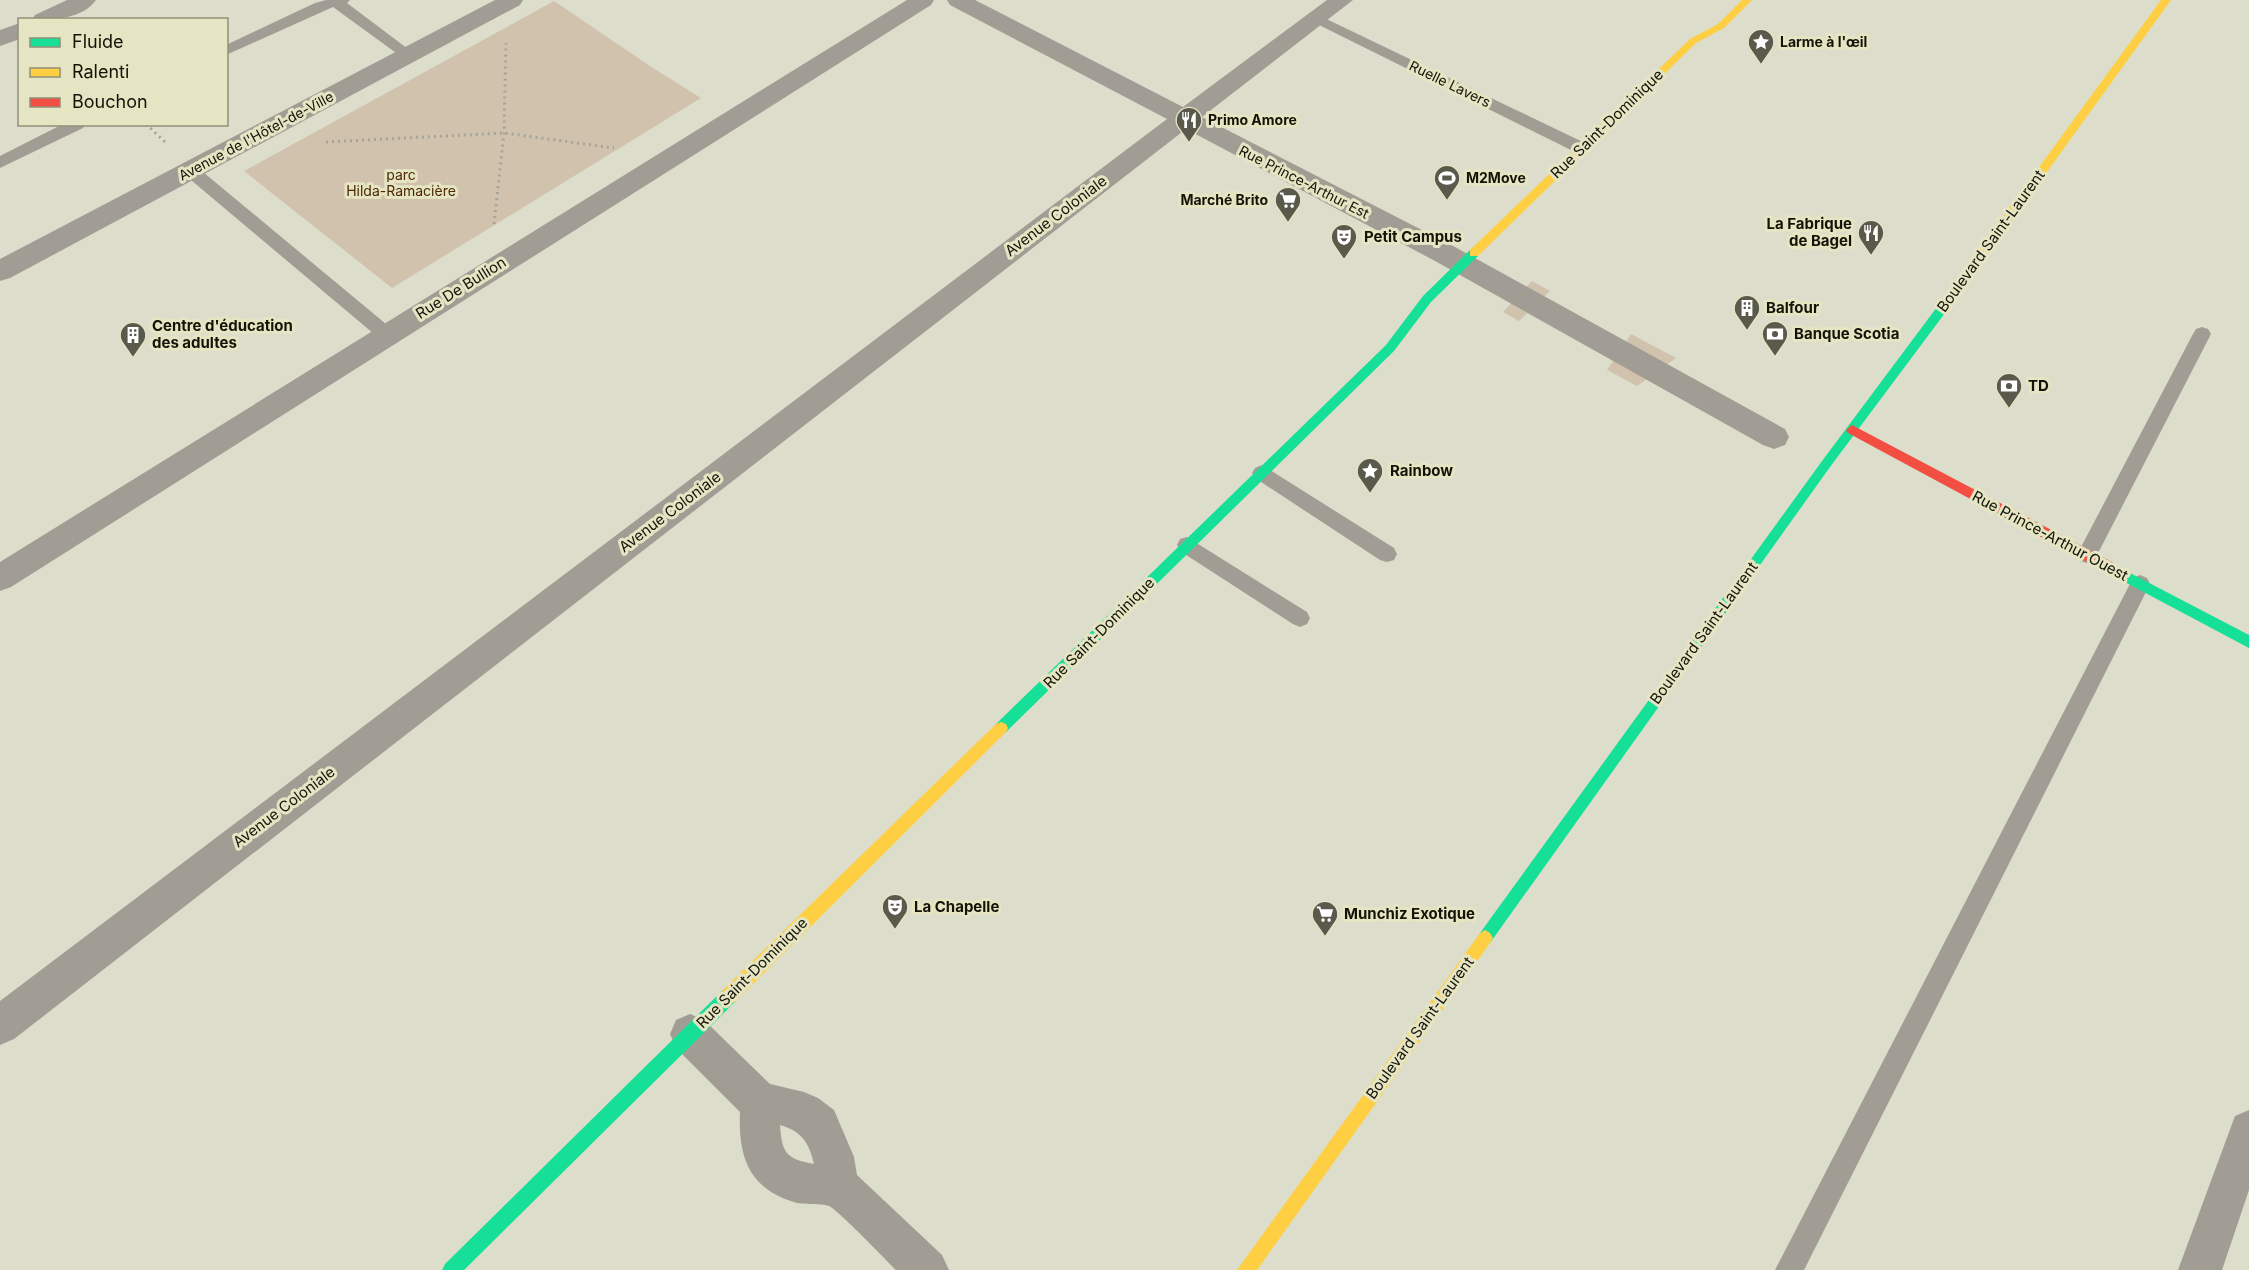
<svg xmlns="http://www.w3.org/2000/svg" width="2249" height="1270" font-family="Inter,sans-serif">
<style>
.green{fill:#d1c2ae}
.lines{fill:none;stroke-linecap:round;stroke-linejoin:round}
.path{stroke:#a6a499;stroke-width:3;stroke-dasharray:2 4;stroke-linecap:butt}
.lane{fill:#a19d94;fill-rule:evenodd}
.street{fill:#a19d94;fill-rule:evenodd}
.fast{fill:#16e098;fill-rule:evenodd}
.slow{fill:#ffcf43;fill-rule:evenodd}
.jam{fill:#f24e42;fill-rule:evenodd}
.labels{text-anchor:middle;stroke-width:6;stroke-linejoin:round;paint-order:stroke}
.far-poi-label{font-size:14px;font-weight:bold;fill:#141308;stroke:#e5e4c3;text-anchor:start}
.far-street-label{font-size:14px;fill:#141308;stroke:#e5e4c3}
.far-park-label{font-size:14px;fill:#4c2803;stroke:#e5e4c3}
.street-label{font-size:15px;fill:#141308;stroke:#e5e4c3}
.poi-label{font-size:15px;font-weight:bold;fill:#141308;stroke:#e5e4c3;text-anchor:start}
</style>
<rect width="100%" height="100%" fill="#ddddcb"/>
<path class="green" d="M 554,1 L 653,68 L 701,98 L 392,288 L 244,171 Z
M 1532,281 L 1550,291 L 1519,321 L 1503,312 Z
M 1631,334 L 1676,358 L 1637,386 L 1607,370 Z"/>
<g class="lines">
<path class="path" d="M 146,124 L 166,143
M 326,142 L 504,133 L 614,148
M 494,224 L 504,133 L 506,43"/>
<path class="lane" d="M 326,0 L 350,0 L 347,3 L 416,55 L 413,58 L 403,58 L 333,7 L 226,55 L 226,45 L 315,3 Z
M 1318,15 L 1587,144 L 1589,148 L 1587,152 L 1575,152 L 1313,22 L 1311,19 L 1313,16 Z
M 63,124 L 85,124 L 83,128 L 0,168 L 0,156 Z
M 191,166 L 197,167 L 392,329 L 395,334 L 392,339 L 386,341 L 380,339 L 185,175 L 183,171 L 185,167 Z
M 2202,327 L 2208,329 L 2211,334 L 2094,561 L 2087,563 L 2080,561 L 2077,555 L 2080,549 L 2193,334 L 2196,329 Z
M 1262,465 L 1394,548 L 1397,554 L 1394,560 L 1387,562 L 1380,560 L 1255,478 L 1252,473 L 1255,468 Z
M 1187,537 L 1307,612 L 1310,618 L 1307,624 L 1300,627 L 1293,624 L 1180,551 L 1177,545 L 1180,539 Z
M 2140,575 L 2147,578 L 2150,584 L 1804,1270 L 1775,1270 L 2133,578 Z"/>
<path class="street" d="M 67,0 L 96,0 C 83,19 52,20 32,20 L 35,15 Z
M 495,0 L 523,0 L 520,5 L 10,278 L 0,281 L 0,259 Z
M 907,0 L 934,0 L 931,5 L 11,587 L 0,591 L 0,562 Z
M 947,0 L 975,0 L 1183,107 L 1327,0 L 1353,0 L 1202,117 L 1455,247 L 1785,429 L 1789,437 L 1785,445 L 1774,449 L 1763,445 L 1435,261 L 1186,129 L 14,1039 L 0,1045 L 0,1001 L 1167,119 L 950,5 Z
M 20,23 L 20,39 L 0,46 L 0,30 Z
M 690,1014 L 704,1020 L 770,1084 L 804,1092 L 818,1098 L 834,1110 L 854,1157 L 857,1175 L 942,1255 L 949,1270 L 896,1270 C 886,1260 838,1210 829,1206 C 820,1203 807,1205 797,1203 C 750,1190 738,1159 740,1112 L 676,1048 L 670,1034 L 676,1020 ZM 780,1125 C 801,1131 809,1142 814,1164 C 786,1159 782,1153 780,1125 Z
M 2249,1110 L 2249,1190 L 2222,1270 L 2178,1270 L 2235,1116 Z"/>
<path class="fast" d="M 1474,249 L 1478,250 L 1478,256 L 1431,302 L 1394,351 L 1006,732 L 1001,734 L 996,732 L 994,728 L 996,724 L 1386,345 L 1423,296 L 1470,250 Z
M 1944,302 L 1948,303 L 1948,309 L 1830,467 L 1490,943 L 1485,946 L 1480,943 L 1477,938 L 1480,933 L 1822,461 L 1940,303 Z
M 2109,562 L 2249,635 L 2249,648 L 2104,571 L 2102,567 L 2104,563 Z
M 729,988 L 735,990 L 737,996 L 735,1002 L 464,1270 L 442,1270 L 445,1264 L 723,990 Z"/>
<path class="slow" d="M 1742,0 L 1752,0 L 1724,28 L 1696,43 L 1478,256 L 1470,256 L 1470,250 L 1690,39 L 1718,24 Z
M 2161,0 L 2171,0 L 1948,309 L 1940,309 L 1940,303 Z
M 1001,722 L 1006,724 L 1008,728 L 1006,732 L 735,1002 L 729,1004 L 723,1002 L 721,996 L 723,990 L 996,724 Z
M 1485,930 L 1490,933 L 1493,938 L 1490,943 L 1257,1270 L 1237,1270 L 1480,933 Z"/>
<path class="jam" d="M 1852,425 L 2114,563 L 2116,567 L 2114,571 L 2104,571 L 1848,433 L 1846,430 Z"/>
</g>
<defs>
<g id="sight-pin" transform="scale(1.35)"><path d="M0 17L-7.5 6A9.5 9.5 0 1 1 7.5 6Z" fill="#5a5a4c" stroke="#e5e4c3"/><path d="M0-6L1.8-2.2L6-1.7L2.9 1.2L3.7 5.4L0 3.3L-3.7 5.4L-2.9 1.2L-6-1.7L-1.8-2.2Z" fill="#fff"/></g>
<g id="restaurant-pin" transform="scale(1.35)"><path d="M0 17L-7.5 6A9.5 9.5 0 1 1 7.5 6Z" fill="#5a5a4c" stroke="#e5e4c3"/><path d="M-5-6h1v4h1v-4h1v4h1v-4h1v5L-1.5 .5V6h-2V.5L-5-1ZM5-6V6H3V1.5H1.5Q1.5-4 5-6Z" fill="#fff"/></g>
<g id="stadium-pin" transform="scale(1.35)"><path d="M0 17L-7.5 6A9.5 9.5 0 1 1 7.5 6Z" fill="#5a5a4c" stroke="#e5e4c3"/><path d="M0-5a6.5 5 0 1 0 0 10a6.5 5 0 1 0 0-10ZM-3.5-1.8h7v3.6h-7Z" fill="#fff"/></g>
<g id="supermarket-pin" transform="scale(1.35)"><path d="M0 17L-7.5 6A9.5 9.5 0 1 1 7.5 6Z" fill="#5a5a4c" stroke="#e5e4c3"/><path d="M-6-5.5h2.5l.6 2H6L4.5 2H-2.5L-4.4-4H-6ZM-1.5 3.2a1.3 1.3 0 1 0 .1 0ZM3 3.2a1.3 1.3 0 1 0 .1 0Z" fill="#fff"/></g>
<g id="theatre-pin" transform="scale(1.35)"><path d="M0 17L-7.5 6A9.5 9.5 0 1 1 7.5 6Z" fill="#5a5a4c" stroke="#e5e4c3"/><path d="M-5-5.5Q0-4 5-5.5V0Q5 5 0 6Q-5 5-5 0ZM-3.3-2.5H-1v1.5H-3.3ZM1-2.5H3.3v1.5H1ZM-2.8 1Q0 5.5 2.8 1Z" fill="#fff"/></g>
<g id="building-pin" transform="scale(1.35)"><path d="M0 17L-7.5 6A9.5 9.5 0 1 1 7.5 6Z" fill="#5a5a4c" stroke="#e5e4c3"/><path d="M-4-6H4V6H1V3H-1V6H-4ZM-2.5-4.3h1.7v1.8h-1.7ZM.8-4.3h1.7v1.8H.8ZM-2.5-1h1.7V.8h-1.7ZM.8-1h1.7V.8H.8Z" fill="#fff"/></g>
<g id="bank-pin" transform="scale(1.35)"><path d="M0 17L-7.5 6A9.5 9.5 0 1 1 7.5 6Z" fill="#5a5a4c" stroke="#e5e4c3"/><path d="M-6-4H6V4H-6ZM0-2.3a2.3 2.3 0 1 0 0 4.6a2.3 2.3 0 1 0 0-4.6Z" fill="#fff"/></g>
</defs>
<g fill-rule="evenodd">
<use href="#sight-pin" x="1761" y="42"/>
<use href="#restaurant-pin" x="1189" y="120"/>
<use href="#stadium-pin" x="1447" y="178"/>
<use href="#supermarket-pin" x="1288" y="200"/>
<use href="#restaurant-pin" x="1871" y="233"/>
<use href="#theatre-pin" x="1344" y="237"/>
<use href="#building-pin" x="1747" y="308"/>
<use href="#bank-pin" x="1775" y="334"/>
<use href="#building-pin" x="133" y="335"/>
<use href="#bank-pin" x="2009" y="386"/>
<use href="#sight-pin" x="1370" y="471"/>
<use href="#theatre-pin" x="895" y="907"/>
<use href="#supermarket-pin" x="1325" y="914"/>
</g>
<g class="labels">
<g class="far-poi-label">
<text x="1780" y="47">Larme à l'œil</text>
<text x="1208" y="125">Primo Amore</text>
<text x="1466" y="183">M2Move</text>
<text x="1268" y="205" text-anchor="end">Marché Brito</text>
</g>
<g class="far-street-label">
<text transform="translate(1450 84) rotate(26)" y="5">Ruelle Lavers</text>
<text transform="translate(256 136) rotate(-28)" y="5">Avenue de l'Hôtel-de-Ville</text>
<text transform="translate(1304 182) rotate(27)" y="5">Rue Prince-Arthur Est</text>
</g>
<g class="far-park-label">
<text x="401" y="180">parc<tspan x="401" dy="16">Hilda-Ramacière</tspan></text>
</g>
<g class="street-label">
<text transform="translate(1607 124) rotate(-44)" y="5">Rue Saint-Dominique</text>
<text transform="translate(1056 216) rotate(-37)" y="5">Avenue Coloniale</text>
<text transform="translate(1991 241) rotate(-54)" y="5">Boulevard Saint-Laurent</text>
<text transform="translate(461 288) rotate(-32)" y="5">Rue De Bullion</text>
<text transform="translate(670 512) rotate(-37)" y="5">Avenue Coloniale</text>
<text transform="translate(2050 536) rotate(28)" y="5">Rue Prince-Arthur Ouest</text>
<text transform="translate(1099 633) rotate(-45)" y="5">Rue Saint-Dominique</text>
<text transform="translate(1704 633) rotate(-54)" y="5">Boulevard Saint-Laurent</text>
<text transform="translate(284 807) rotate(-37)" y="5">Avenue Coloniale</text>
<text transform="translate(752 973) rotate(-45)" y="5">Rue Saint-Dominique</text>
<text transform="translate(1420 1028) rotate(-54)" y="5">Boulevard Saint-Laurent</text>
</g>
<g class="poi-label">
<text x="1852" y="229" text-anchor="end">La Fabrique<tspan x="1852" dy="17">de Bagel</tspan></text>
<text x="1364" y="242">Petit Campus</text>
<text x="1766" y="313">Balfour</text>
<text x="152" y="331">Centre d'éducation<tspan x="152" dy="17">des adultes</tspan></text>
<text x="1794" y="339">Banque Scotia</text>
<text x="2028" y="391">TD</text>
<text x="1390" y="476">Rainbow</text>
<text x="914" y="912">La Chapelle</text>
<text x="1344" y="919">Munchiz Exotique</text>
</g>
</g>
<rect x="18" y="18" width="210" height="108" fill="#e5e4c3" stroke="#919078" stroke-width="1.5"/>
<rect x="30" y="38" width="30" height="9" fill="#16e098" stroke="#919078" stroke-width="1.5"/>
<text x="72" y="48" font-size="18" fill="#141308">Fluide</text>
<rect x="30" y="68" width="30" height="9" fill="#ffcf43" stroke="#919078" stroke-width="1.5"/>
<text x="72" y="78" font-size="18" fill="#141308">Ralenti</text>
<rect x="30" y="98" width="30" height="9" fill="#f24e42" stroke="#919078" stroke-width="1.5"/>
<text x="72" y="108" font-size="18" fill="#141308">Bouchon</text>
</svg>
